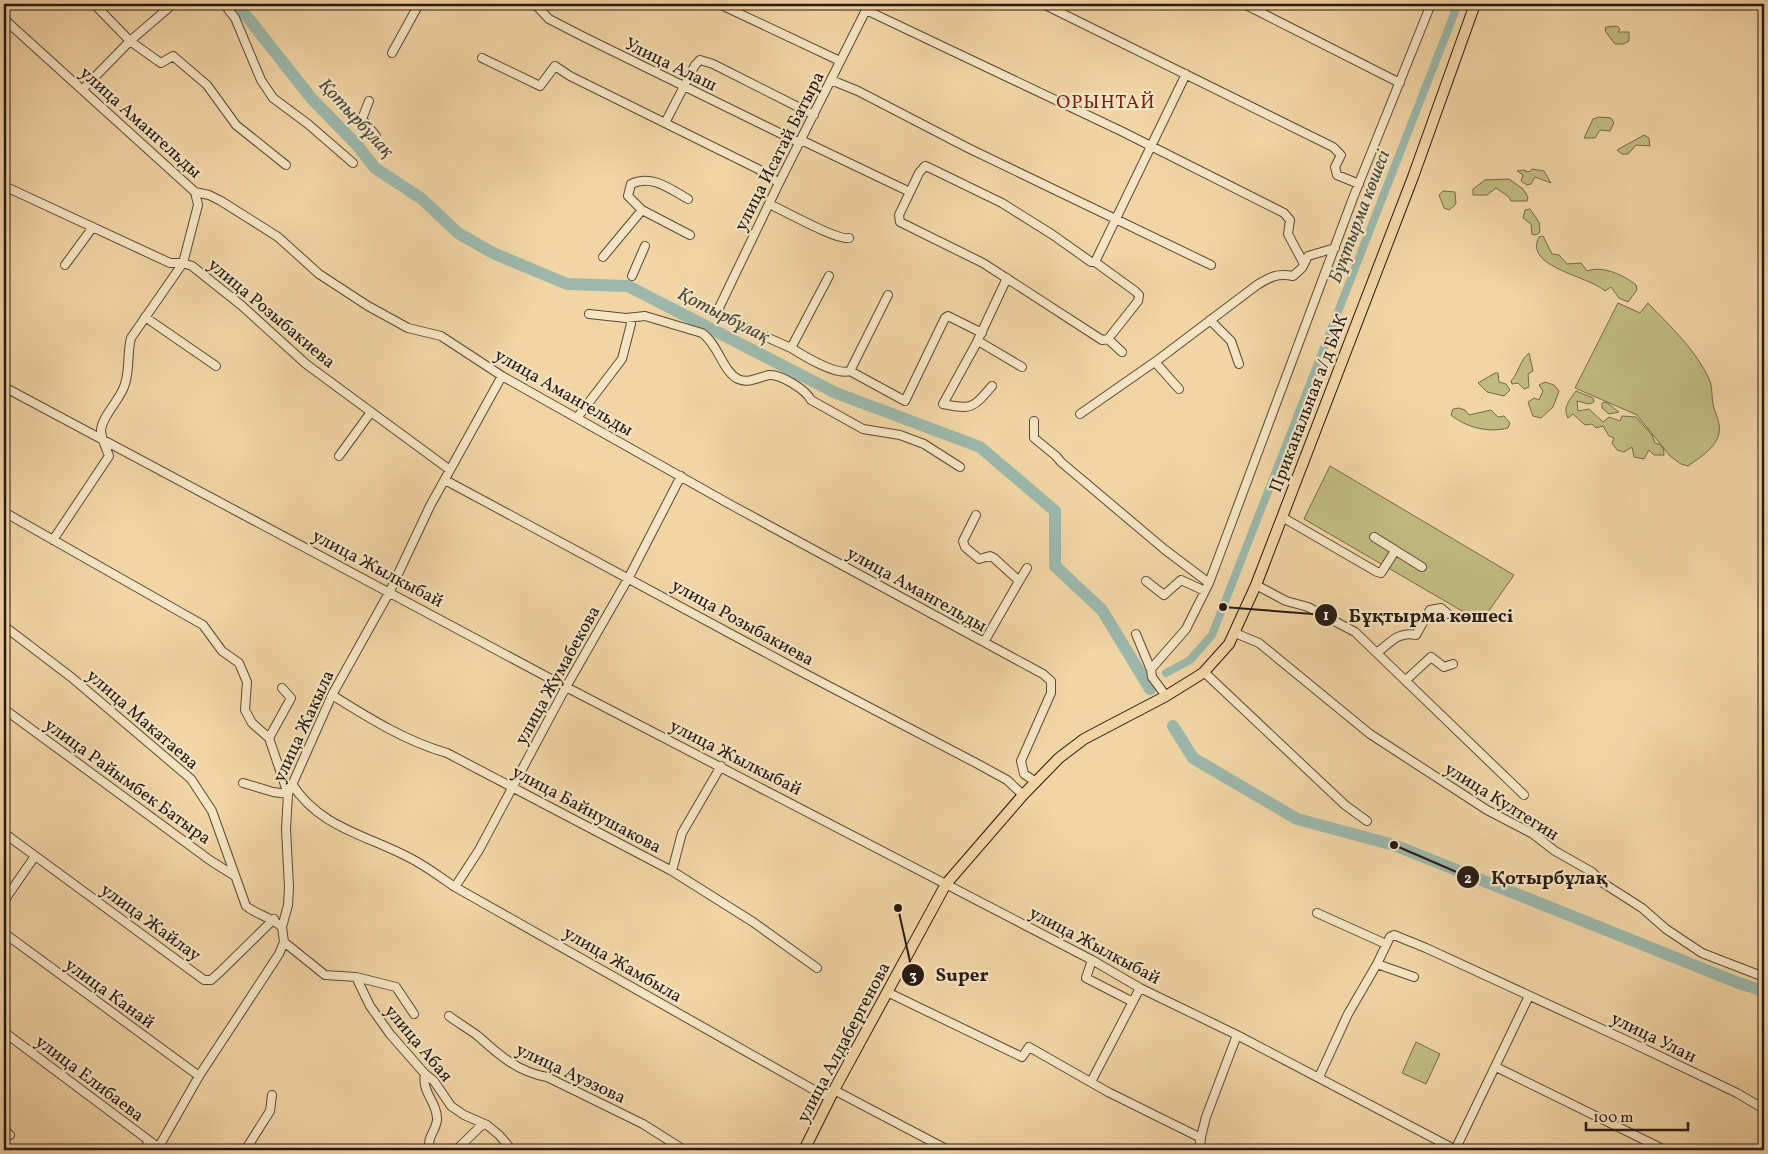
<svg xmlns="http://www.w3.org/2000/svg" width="1768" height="1154" font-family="Vollkorn,serif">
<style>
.green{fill:#c2bb81;stroke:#746a49}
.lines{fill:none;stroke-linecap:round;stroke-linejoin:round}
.canal{stroke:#9bb8ab;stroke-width:8}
.river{stroke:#9bb8ab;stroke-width:12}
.minor-casing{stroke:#594836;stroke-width:10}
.major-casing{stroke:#261911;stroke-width:12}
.minor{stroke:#f6e4c4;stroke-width:8}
.major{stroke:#f1d5a5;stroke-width:10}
.labels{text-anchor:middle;stroke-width:4.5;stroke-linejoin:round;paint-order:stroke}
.street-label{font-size:18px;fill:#261911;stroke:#f6e4c4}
.neighbourhood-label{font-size:19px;letter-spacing:1px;fill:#7a1f14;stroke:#f6e4c4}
.water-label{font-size:19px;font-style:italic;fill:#49493f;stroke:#f6e4c4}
.leader{fill:none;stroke:#261911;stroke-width:2}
.callout-dot{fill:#261911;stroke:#f6e4c4;stroke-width:2}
.mark-label{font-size:15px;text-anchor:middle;font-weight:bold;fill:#fff}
.callout-label{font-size:19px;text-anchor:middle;font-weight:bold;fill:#261911;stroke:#f6e4c4;stroke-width:4.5;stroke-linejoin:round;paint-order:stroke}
</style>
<rect width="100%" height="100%" fill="#f1d5a5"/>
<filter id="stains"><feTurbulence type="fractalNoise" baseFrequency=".004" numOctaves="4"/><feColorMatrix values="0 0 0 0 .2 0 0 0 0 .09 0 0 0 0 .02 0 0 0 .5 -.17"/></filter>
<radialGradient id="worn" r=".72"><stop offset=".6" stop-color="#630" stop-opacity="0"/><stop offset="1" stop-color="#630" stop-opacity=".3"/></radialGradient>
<path class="green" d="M 1617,26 L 1620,29 L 1618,32 L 1629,32 L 1629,41 L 1623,44 L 1615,44 L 1605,31 L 1606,27 Z
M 1599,117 L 1611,118 L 1614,123 L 1610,131 L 1600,130 L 1595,138 L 1584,138 L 1593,119 Z
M 1644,135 L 1649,138 L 1650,146 L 1636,145 L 1628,154 L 1622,154 L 1617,150 Z
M 1532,169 L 1544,171 L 1551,183 L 1535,177 L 1531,184 L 1527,185 L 1521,181 L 1523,175 L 1517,171 L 1523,170 L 1529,172 Z
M 1509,179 L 1523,189 L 1528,197 L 1527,201 L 1511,201 L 1509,197 L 1496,188 L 1487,195 L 1473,195 L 1473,189 L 1485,180 Z
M 1443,191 L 1455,192 L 1456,204 L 1449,210 L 1444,208 L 1439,195 Z
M 1530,209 L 1539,222 L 1540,232 L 1536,235 L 1532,234 L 1531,224 L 1523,218 L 1525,210 Z
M 1543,236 L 1552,254 L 1559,255 L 1567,264 L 1581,263 L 1587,271 C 1602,265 1624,275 1636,285 L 1637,290 L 1628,302 L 1619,298 L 1611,287 L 1605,291 C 1589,276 1523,267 1539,237 Z
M 1618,303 L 1640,313 L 1648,303 C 1670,326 1697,351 1710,381 C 1713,389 1711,399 1714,408 C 1717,418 1722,426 1718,437 C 1713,450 1699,458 1688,466 L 1681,464 L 1670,456 L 1637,415 L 1575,388 Z
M 1529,353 L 1533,371 L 1528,374 L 1529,387 L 1524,389 L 1518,383 L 1512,384 L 1511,381 C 1519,372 1520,360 1529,353 Z
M 1495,373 L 1498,373 L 1499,382 L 1506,384 L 1510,390 L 1504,396 L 1487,392 L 1478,383 Z
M 1545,382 L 1554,385 L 1559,391 L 1553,407 L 1541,418 L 1533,416 L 1528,402 L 1534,398 L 1539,400 L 1543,391 L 1539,385 Z
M 1576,391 L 1593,398 L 1594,402 L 1589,404 L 1577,401 L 1578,411 L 1589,409 L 1603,422 L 1609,417 L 1620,421 L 1622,416 L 1636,417 L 1652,435 L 1655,443 C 1662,445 1664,447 1664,455 L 1654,455 L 1649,450 L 1644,459 L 1634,457 L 1632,447 L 1624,452 L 1617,450 L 1612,443 L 1614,438 L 1609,436 L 1603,426 L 1596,428 L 1592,424 L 1585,425 L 1573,414 L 1568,418 C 1562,408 1570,399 1576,391 Z
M 1606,402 L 1619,412 L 1609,414 L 1602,408 L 1602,403 Z
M 1459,408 L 1465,410 L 1469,415 L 1491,410 L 1498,417 L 1504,416 L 1510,423 L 1508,428 C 1489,433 1467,428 1451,415 L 1453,409 Z
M 1330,466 L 1514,575 L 1481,622 L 1304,519 Z
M 1416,1042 L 1440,1054 L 1426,1084 L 1402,1073 Z"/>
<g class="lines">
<path class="canal" d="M 1166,673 L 1190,660 L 1212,635 L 1458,4"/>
<path class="river" d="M 237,4 L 312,99 L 357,145 L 375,168 L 422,199 L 458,233 L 493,253 L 567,284 L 628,286 L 836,393 L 980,447 L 1055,511 L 1055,566 L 1102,610 L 1150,689
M 1173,726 L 1193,758 L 1297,819 L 1394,845 L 1736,982 L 1764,991"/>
<g class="minor-casing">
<path id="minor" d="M 94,4 L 130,41 L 158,61 L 161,63 L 173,56 L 207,85 L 236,125 L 286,165
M 224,4 L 235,18 L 261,80 L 273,98 L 308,124 L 353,163
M 535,4 L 549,19 L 584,37 L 800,143
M 719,4 L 840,61
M 1043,4 L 1333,147 L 1341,155 L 1335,167 L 1337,175 L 1359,184
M 1244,4 L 1400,83
M 866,10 L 1121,131 L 1284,213 L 1290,220 L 1288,234 L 1304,264
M 4,19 L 195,192 L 209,195 L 221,201 L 278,237 L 319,274 L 368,306 L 408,328 L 441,336 L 502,376 L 733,506 L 1043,674 L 1051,681 L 1051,693 L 1021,761 L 1024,774 L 1036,782
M 392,53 L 419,4
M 482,58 L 540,86 L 555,66 L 570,76 L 758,169 L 779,183
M 831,80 L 858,91 L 968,148 L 1211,265
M 82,90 L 130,41 L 173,4
M 369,101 L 362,119 L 376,136
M 665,123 L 695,65 L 700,60 L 713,64 L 814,115
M 801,140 L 910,192 L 919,173 L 925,166 L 930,168 L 1002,203 L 1053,235 L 1091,262 L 1095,262 L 1135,291 L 1139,295 L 1138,301 L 1108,339 L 1102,340 L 983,263 L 900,222 L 899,215 L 910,192
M 4,186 L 170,263 L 183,263 L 192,266 L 241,305 L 306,364 L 450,470
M 769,204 C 783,210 837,241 849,238
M 642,210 L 628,196 L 631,184 C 652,174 670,189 688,199
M 603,257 L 642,210 L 690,235
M 1095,262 L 1186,74
M 65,265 L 93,227
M 632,276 L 645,246
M 829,276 L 791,348 L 746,328 L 717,312 L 779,183 L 869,4
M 589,314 L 626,318 L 645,316 L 702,333 C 718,344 723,372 738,379 C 749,384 759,377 769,375 C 781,374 806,390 811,400 L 863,429 L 900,435 L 924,444 L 960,467
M 145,317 L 216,366
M 1210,320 L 1231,341 L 1239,364
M 1108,339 L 1122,352
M 978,341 L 1022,367
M 791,348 C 804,356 836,376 850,371 L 888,295
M 1155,362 L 1179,389
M 850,371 L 905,401 L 945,318 L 948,316 L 982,333
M 992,386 C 973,408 972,410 943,404 L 976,344 L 1007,278
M 4,387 L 566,687 L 1092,960 L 1140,988 L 1237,1035 L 1456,1150
M 1080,414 L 1159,359 L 1257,285 C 1270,277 1277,273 1293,276 L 1302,268 L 1308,256 L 1335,248
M 577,418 L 622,359 L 631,324 L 630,318
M 1034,421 L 1034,438 L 1056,456 L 1061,462 L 1164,549 L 1209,583
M 339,456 L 371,412
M 445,480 L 798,670 L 976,763 L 1007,780 L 1023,795
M 4,512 L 203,625 L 222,651 L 239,663 L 247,682 L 245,710 L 252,723 L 269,738 L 288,794 L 273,792 L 243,783
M 976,515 L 963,541 L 965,547 L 979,559 L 990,556 L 994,558 L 1017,579 L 1018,583 L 984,642
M 1282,517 L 1377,572 L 1381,573 L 1395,551
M 1374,537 L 1422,567
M 53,540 L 109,456 C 106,448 101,438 101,430 C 102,416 121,399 125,384 C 130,368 127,353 131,338 L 183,263 L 198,205 L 195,192
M 1146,581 L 1164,595 L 1181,580 L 1205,591
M 1018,583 L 1027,568
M 1256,585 L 1286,601 L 1308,607 L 1355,632 L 1524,795
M 4,626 L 71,677 L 191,779 L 212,811 L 246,906 C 257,915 271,917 282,927
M 1235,633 L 1259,643 L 1370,734 L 1487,810 L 1533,834 L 1555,851 L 1592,872 L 1603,883 L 1642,908 L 1666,929 L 1702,953 L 1764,977
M 1136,634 L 1151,670
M 1378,652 C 1391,642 1399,631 1416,635 L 1430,610 L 1441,608 L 1448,614
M 1204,672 L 1345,805 L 1367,821
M 1406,680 L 1431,657 L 1444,667 L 1453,664
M 332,695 C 369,718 405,741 447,753 L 672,871 L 753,922 L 817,968
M 1166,696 L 1152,677 L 1151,669 L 1186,629 L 1209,583 L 1353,198 L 1431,4
M 4,709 L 211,861 L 235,876
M 269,738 L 291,698 L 282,688
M 292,784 C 320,828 367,835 410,858 C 426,866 440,877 455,887 L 823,1095 L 834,1090 L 948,1150
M 4,833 L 204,980 L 211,980 L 220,972 L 274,919
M 672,871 L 682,833 L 721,766
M 455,887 L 479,850 L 566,687 L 629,577 L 681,476
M 4,901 L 35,856
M 1317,913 L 1386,944
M 4,933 L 199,1076
M 284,942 L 325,975 L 356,977 L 370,1006 L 390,1034 L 425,1074 L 434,1081 L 451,1106 L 464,1115 L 487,1125 L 499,1135 L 512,1150
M 1092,960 L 1086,978 L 1133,1002
M 1377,964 L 1390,937 L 1394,935 L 1426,948 L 1630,1042 L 1737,1093 L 1764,1109
M 356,977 L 396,987 L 414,1014
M 887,992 L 1022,1057 L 1029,1047 L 1108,1092 L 1201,1138 L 1200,1148 L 1205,1150
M 449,1016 C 458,1023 469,1029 478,1036 C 499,1055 518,1072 547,1077 L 643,1124 L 684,1150
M 4,1032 L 159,1148
M 1496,1067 L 1665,1150
M 425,1074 C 421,1092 438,1103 437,1120 C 436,1131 425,1139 431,1150
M 1319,1077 L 1348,1014 L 1377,964 L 1414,977
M 1091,1082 L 1140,988
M 4,1130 L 10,1135
M 1200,1141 L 1206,1117 L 1237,1035
M 246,1149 L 270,1111 L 272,1095
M 144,1150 L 149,1141
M 157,1150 L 199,1076 L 279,954 L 284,942 L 282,927 L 288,905 L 289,887 L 286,829 L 288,794 L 332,695 L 390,591 L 430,506 L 502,376
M 456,1150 L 483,1124
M 1455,1150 L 1529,996"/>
</g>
<g class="major-casing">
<path id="major" d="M 804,1150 L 834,1090 L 946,884 L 1023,795 L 1059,758 L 1084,739 L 1166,696 L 1203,673 L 1229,644 L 1256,585 L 1413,177 L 1475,4"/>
</g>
<use href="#minor" class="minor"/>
<use href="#major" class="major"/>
</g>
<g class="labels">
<g class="street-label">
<text transform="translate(671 64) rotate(26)" y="6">Улица Алаш</text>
<text transform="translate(141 122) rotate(42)" y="6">улица Амангельды</text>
<text transform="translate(779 151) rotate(-63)" y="6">улица Исатай Батыра</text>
<text transform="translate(272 313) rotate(40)" y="6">улица Розыбакиева</text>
<text transform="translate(564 392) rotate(30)" y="6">улица Амангельды</text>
<text transform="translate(1308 403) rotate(-69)" y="6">Приканальная а/д БАК</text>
<text transform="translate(378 568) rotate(28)" y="6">улица Жылкыбай</text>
<text transform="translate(917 589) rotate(29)" y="6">улица Амангельды</text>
<text transform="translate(743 622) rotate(29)" y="6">улица Розыбакиева</text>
<text transform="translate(557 675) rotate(-61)" y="6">улица Жумабекова</text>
<text transform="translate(143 719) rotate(41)" y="6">улица Макатаева</text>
<text transform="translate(303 726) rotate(-65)" y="6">улица Жакыла</text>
<text transform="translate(736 757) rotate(27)" y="6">улица Жылкыбай</text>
<text transform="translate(128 781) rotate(36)" y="6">улица Райымбек Батыра</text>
<text transform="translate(1502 801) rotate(32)" y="6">улица Култегин</text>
<text transform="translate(587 809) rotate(28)" y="6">улица Байнушакова</text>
<text transform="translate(151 922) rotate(36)" y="6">улица Жайлау</text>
<text transform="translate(1095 945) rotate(28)" y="6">улица Жылкыбай</text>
<text transform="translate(623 964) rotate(30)" y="6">улица Жамбыла</text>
<text transform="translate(110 993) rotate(36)" y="6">улица Канай</text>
<text transform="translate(1654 1037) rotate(26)" y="6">улица Улан</text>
<text transform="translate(843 1042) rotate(-62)" y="6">улица Алдабергенова</text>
<text transform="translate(419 1043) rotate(50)" y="6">улица Абая</text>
<text transform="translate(571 1073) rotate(25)" y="6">улица Ауэзова</text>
<text transform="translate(90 1078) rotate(37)" y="6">улица Елибаева</text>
</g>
<g class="neighbourhood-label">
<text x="1106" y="108">ОРЫНТАЙ</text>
</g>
<g class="water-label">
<text transform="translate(357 117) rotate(47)" y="7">Қотырбұлақ</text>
<text transform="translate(1358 216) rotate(-69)" y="7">Бұқтырма көшесі</text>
<text transform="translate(724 314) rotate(27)" y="7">Қотырбұлақ</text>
</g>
</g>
<path class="leader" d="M1223 607L1326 615M1394 845L1468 877M898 908L913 975"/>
<g class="callout-dot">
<circle cx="1223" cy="607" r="5"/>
<circle cx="1394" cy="845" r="5"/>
<circle cx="898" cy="908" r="5"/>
<circle cx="1326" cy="615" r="12"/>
<circle cx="1468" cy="877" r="12"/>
<circle cx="913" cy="975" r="12"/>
</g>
<g class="mark-label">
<text x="1326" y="620">1</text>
<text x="1468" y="883">2</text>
<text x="913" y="980">3</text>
</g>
<g class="callout-label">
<text x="1431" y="622">Бұқтырма көшесі</text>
<text x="1549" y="884">Қотырбұлақ</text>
<text x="962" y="981">Super</text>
</g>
<rect width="1768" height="1154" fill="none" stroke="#f1d5a5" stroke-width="20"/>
<rect x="5" y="5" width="1758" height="1144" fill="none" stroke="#261911" stroke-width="2.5"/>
<rect x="10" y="10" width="1748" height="1134" fill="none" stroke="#261911"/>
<path d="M1586 1122v8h102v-8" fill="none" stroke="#261911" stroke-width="2.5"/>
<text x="1593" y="1122" font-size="15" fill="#261911" stroke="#f6e4c4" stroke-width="4" paint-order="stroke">100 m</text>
<rect width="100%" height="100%" filter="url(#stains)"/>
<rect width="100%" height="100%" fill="url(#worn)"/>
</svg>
